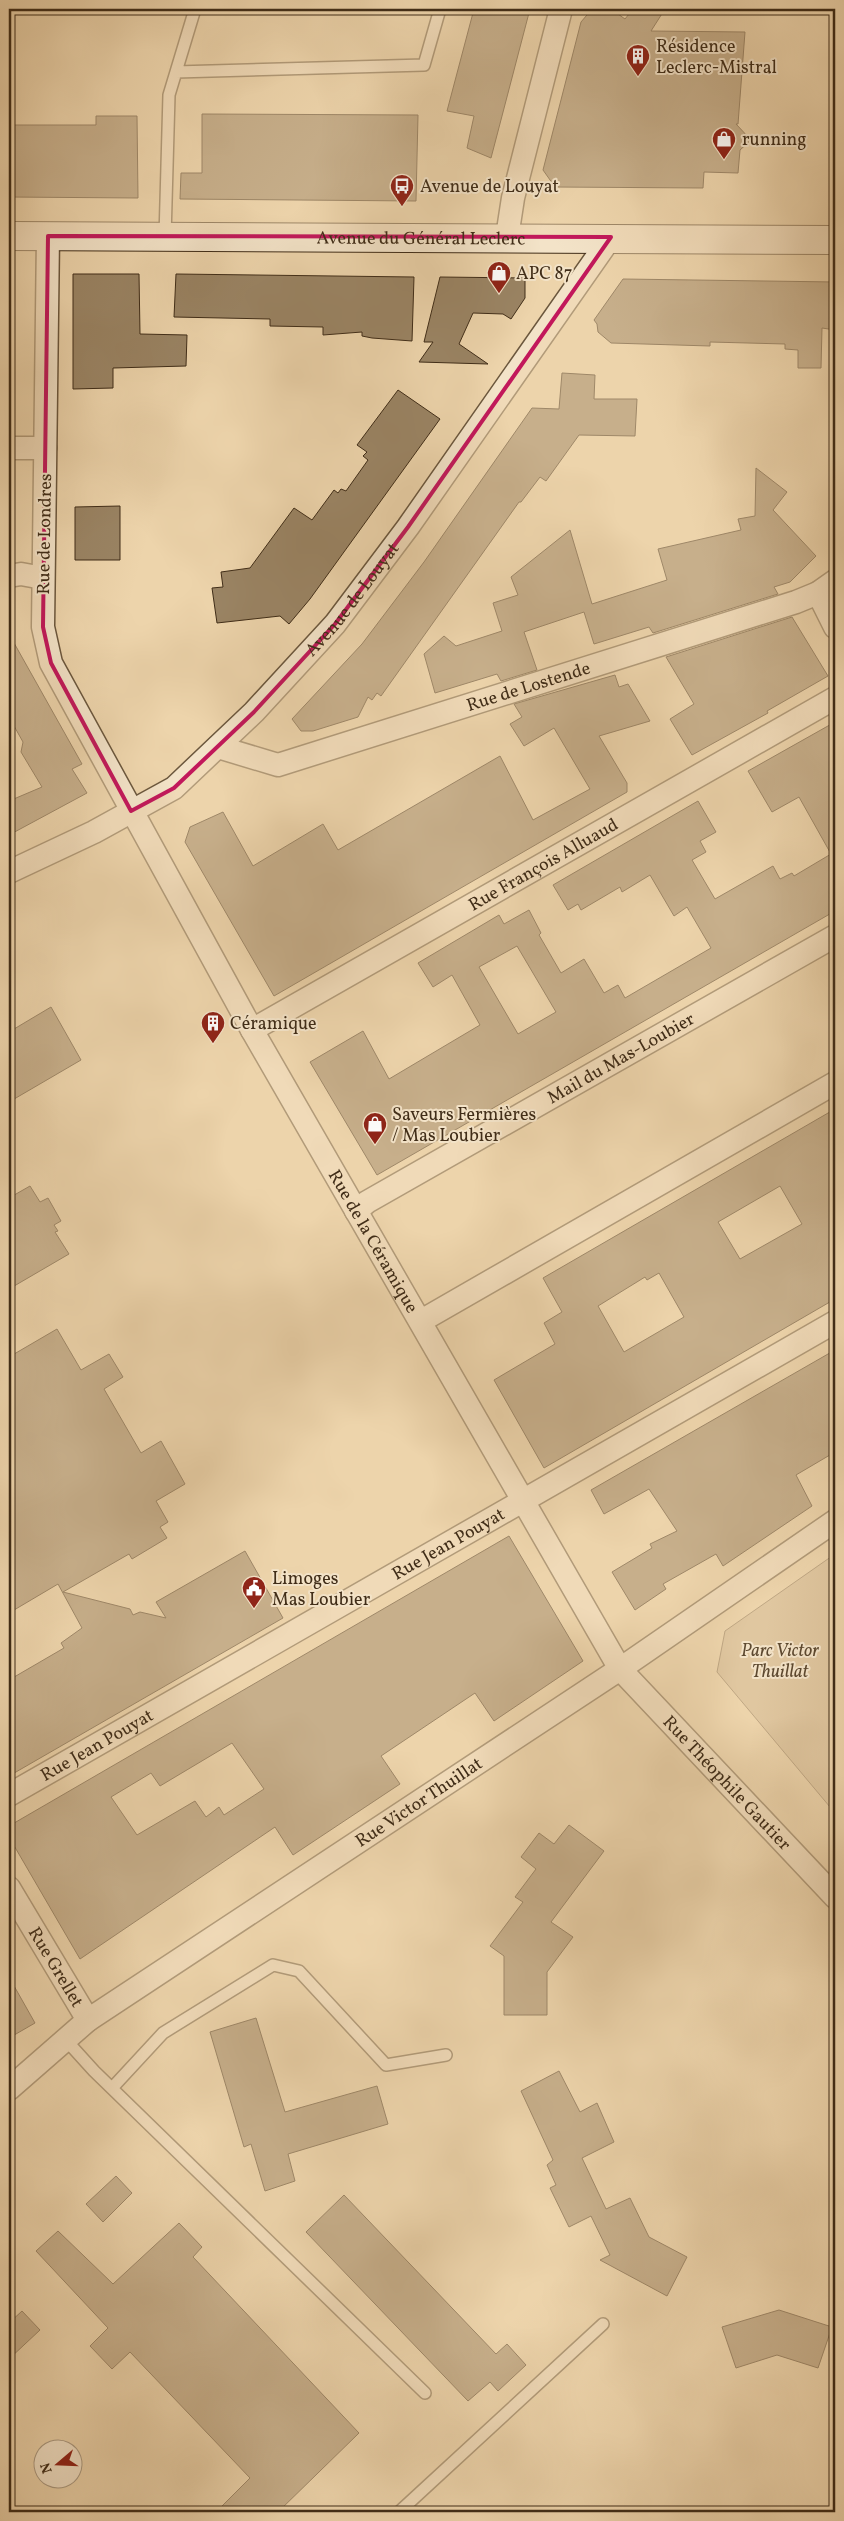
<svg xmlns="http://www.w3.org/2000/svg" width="844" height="2521" font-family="Vollkorn,serif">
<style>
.green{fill:#d0b892;stroke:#887255}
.building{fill:#9a8464;stroke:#402d18;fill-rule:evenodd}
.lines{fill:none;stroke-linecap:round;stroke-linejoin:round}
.service-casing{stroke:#6b573d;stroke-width:14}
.minor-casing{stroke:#6b573d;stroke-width:25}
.secondary-casing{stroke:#402d18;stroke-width:30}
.service{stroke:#f3e3c8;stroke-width:11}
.minor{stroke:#f3e3c8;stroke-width:22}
.secondary{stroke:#f3e3c8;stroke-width:28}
.marked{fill:none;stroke:#c2185b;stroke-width:4;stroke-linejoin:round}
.labels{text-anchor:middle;stroke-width:4;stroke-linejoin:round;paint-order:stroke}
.poi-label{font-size:18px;fill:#402d18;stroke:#f3e3c8;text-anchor:start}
.street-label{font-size:18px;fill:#402d18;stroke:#f3e3c8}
.park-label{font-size:18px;font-style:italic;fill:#5d4930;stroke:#f3e3c8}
</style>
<rect width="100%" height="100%" fill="#edd4ab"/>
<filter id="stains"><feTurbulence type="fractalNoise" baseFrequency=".004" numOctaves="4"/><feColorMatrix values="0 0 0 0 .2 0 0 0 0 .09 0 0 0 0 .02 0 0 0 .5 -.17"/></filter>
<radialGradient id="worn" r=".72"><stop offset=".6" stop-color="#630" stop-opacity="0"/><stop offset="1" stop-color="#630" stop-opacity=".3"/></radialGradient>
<path class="green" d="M 835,1554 L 835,1813 L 717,1672 L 725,1631 Z"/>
<path class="building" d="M 474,9 L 530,9 L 491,158 L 467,148 L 474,116 L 447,111 Z
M 592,9 L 611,9 L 625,19 L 633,9 L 665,9 L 651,31 L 745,32 L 738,124 L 736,124 L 751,140 L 740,150 L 738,173 L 704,172 L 703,188 L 555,187 L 543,170 L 581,22 Z
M 202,114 L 418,115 L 416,201 L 180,199 L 181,173 L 202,173 Z
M 96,116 L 137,116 L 138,198 L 9,197 L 9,125 L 96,125 Z
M 73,274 L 139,274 L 140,334 L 187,335 L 186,366 L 113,368 L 113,388 L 73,389 Z
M 176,274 L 414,277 L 412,341 L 372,338 L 362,336 L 362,332 L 323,335 L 323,327 L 270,326 L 270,319 L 174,317 Z
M 440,277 L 525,278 L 525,298 L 511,319 L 503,314 L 473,313 L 459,344 L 488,364 L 419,362 L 433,342 L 424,342 Z
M 623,279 L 835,282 L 835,330 L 822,328 L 821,368 L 798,368 L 798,350 L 785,349 L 785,344 L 710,342 L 710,346 L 611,343 L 598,332 L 597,324 L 594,320 Z
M 562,373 L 595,375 L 594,399 L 637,399 L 635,436 L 579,435 L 546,481 L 540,477 L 521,502 L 519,502 L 381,696 L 377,693 L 372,700 L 368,697 L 358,717 L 313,731 L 301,731 L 292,719 L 362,644 L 424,562 L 532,408 L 559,409 Z
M 398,390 L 440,419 L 310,599 L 289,624 L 280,616 L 217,623 L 212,588 L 223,587 L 221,572 L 250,568 L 294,508 L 312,520 L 334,490 L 338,493 L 341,489 L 346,491 L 368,460 L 363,456 L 367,452 L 357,445 Z
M 756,468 L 787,492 L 773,510 L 816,556 L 790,582 L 774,587 L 778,594 L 653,633 L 649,627 L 594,644 L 584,612 L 524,632 L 537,670 L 501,681 L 497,674 L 435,693 L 424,654 L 444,636 L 456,646 L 502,631 L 493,603 L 518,595 L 511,577 L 570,530 L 592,604 L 667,580 L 658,549 L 741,530 L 738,519 L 755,516 Z
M 120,506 L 120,560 L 75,560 L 75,507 Z
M 792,617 L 828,676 L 767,711 L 768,713 L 692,755 L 670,719 L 694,704 L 666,657 Z
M 9,634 L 82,764 L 72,769 L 87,793 L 9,835 L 9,801 L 42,787 L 21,752 L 23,742 L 9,717 Z
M 615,675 L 619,687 L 628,684 L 650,721 L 599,736 L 627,783 L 627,792 L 274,996 L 185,842 L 190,827 L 223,812 L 253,866 L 323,824 L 338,850 L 500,756 L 533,820 L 590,789 L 554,728 L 524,746 L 510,724 L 522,717 L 514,704 Z
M 835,722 L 835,911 L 377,1175 L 310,1062 L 363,1031 L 389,1079 L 480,1025 L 452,975 L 433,987 L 418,963 L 499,915 L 504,924 L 529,910 L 541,933 L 539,935 L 561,973 L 584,959 L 604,993 L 618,985 L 625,998 L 711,948 L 687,907 L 674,916 L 650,875 L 622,892 L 620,887 L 581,910 L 578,904 L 568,910 L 553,885 L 698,801 L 716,832 L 700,841 L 706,852 L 692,860 L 715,899 L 773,866 L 780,879 L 792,873 L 794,876 L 831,854 L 799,797 L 772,812 L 748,771 ZM 517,946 L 556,1012 L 518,1034 L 479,967 Z
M 51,1007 L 81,1060 L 9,1102 L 9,1032 Z
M 835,1109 L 835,1299 L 544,1468 L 494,1380 L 555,1344 L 544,1323 L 562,1312 L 543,1278 ZM 780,1186 L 802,1224 L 740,1259 L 718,1222 ZM 659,1273 L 684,1317 L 624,1352 L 598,1306 L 645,1277 L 647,1280 Z
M 30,1186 L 40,1202 L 48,1198 L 61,1221 L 54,1225 L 58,1231 L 55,1232 L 69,1254 L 9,1289 L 9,1198 Z
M 57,1329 L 81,1370 L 109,1354 L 123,1377 L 104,1389 L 141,1453 L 161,1441 L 185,1484 L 156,1501 L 168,1522 L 160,1527 L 167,1538 L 132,1559 L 129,1554 L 63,1592 L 130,1609 L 133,1615 L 140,1612 L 166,1618 L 156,1602 L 245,1551 L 283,1618 L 9,1776 L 9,1680 L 64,1648 L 61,1643 L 82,1628 L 58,1584 L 9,1613 L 9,1357 Z
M 835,1350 L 835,1452 L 796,1475 L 812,1506 L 723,1566 L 716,1554 L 663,1584 L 666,1589 L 635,1610 L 612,1572 L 652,1548 L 650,1544 L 677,1531 L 649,1489 L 604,1514 L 591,1490 Z
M 509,1536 L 583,1661 L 494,1721 L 475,1693 L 381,1756 L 400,1784 L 293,1855 L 275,1827 L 80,1959 L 9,1837 L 9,1826 ZM 232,1743 L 264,1789 L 224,1815 L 219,1807 L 206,1817 L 195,1801 L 137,1835 L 111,1797 L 151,1773 L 160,1786 Z
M 569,1825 L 604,1851 L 551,1922 L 573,1937 L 547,1972 L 547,2015 L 504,2015 L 504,1956 L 490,1946 L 523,1902 L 515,1897 L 536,1869 L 521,1857 L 539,1833 L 554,1844 Z
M 9,1977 L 35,2023 L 9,2038 Z
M 256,2018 L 285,2112 L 377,2086 L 388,2124 L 288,2154 L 295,2181 L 265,2191 L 251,2144 L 244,2147 L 210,2032 Z
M 559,2071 L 580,2112 L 597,2103 L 614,2142 L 582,2158 L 606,2209 L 630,2198 L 649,2237 L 687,2257 L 667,2296 L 600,2260 L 610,2255 L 591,2216 L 569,2227 L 550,2188 L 556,2185 L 547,2165 L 553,2160 L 521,2091 Z
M 116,2176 L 132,2193 L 103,2222 L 86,2204 Z
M 344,2195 L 496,2354 L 507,2344 L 526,2365 L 498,2391 L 490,2382 L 468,2401 L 306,2232 Z
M 179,2223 L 202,2247 L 193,2257 L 359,2433 L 278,2512 L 216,2512 L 250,2478 L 130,2352 L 112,2369 L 90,2346 L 108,2328 L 36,2251 L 58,2231 L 113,2284 Z
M 779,2310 L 832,2327 L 818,2368 L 777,2355 L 736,2368 L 722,2327 Z
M 22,2311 L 40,2330 L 9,2359 L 9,2323 Z"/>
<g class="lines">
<g class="service-casing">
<path id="service" d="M 176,72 L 424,65 L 440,9
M 165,237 L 169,95 L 195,9
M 65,2039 L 94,2071 L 425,2393
M 113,2087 L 163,2033 L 273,1965 L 299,1971 L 386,2065 L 446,2055
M 399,2512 L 603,2324"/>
</g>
<g class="minor-casing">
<g id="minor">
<path id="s1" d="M 48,236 L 43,627 L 51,663 L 252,1030 L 620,1669 L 835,1897"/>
<path d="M 507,237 L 513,198 L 561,9"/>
<path d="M 9,448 L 45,448"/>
<path d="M 9,576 L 21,574 L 43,578"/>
<path d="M 818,593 L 835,627"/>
<path id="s2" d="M 218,747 L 278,765 L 796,602 L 818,593 L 835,581"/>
<path id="s3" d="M 9,872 L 94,832 L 174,788 L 254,712 L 335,624 L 408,527 L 611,237"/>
<path id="s4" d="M 252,1030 L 835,698"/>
<path id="s5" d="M 356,1211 L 367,1202 L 835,936"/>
<path d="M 421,1321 L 835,1083"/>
<path id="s6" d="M 9,1795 L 835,1322"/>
<path id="s7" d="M 9,1888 L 88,2020"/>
<path id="s8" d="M 9,2089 L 88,2020 L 620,1669 L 835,1521"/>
</g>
</g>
<g class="secondary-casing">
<g id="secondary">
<path id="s9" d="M 9,236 L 835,240"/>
</g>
</g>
<use href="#service" class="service"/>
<use href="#minor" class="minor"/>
<use href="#secondary" class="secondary"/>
</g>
<path d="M0 0H844V2521H0ZM 48,236 L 611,237 L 408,527 L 335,624 L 254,712 L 174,788 L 131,811 L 51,663 L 43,627 Z" fill="#edd4ab" fill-opacity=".55" fill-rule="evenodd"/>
<path class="marked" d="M 48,236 L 611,237 L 408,527 L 335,624 L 254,712 L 174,788 L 131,811 L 51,663 L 43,627 Z"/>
<defs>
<g id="building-pin" transform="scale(1.25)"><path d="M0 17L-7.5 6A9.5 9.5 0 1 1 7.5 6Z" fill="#8f2418" stroke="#f3e3c8"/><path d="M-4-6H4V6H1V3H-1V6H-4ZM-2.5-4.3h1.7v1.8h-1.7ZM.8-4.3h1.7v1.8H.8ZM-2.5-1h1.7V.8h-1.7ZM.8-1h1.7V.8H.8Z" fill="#fff"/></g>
<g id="shop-pin" transform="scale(1.25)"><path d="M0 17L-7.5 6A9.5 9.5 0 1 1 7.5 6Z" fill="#8f2418" stroke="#f3e3c8"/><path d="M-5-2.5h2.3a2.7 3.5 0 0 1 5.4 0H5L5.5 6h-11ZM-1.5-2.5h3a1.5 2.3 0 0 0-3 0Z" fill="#fff"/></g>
<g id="bus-pin" transform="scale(1.25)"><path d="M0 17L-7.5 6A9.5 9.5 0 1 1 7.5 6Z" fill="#8f2418" stroke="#f3e3c8"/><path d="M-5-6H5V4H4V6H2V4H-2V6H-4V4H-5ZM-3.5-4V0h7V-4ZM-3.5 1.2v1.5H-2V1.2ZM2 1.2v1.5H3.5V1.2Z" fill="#fff"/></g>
<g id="civic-pin" transform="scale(1.25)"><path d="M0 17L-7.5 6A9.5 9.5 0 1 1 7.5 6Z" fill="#8f2418" stroke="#f3e3c8"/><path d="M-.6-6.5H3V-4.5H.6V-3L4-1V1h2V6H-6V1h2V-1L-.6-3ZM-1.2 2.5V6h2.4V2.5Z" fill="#fff"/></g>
</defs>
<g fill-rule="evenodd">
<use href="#building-pin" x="638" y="56"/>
<use href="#shop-pin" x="724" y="139"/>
<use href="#bus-pin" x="402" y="186"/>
<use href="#shop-pin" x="499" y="273"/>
<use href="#building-pin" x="213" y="1023"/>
<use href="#shop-pin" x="375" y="1124"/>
<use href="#civic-pin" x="254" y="1588"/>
</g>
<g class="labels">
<g class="poi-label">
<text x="656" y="52">Résidence<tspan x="656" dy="21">Leclerc-Mistral</tspan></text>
<text x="742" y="145">running</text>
<text x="420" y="192">Avenue de Louyat</text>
<text x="516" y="279">APC 87</text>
<text x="230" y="1029">Céramique</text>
<text x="392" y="1120">Saveurs Fermières<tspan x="392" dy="21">/ Mas Loubier</tspan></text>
<text x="272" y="1584">Limoges<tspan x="272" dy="21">Mas Loubier</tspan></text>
</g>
<g class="street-label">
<text dy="6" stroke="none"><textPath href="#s9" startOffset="412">Avenue du Général Leclerc</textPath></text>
<text transform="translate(44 534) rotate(-89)" y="6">Rue de Londres</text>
<text dy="6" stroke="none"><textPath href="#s3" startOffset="445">Avenue de Louyat</textPath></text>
<text dy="6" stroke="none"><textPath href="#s2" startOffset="325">Rue de Lostende</textPath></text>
<text dy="6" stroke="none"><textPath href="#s4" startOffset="335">Rue François Alluaud</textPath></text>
<text dy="6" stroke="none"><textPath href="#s5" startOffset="306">Mail du Mas-Loubier</textPath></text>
<text dy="6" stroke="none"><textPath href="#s1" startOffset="1090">Rue de la Céramique</textPath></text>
<text dy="6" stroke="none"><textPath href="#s6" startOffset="506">Rue Jean Pouyat</textPath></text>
<text dy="6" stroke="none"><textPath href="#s6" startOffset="101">Rue Jean Pouyat</textPath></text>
<text dy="6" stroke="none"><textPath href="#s1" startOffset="1740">Rue Théophile Gautier</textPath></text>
<text dy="6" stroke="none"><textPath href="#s8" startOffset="501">Rue Victor Thuillat</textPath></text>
<text dy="6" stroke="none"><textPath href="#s7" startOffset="92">Rue Grellet</textPath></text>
</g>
<g class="park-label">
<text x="780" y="1656">Parc Victor<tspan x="780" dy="21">Thuillat</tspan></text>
</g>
</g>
<rect width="844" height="2521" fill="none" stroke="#edd4ab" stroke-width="30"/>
<rect x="10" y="10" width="824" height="2501" fill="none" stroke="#402d18" stroke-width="2.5"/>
<rect x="15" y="15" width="814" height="2491" fill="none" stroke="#402d18"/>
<g transform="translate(58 2464) rotate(251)"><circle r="24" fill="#f3e3c8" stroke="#ab9a82"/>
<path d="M0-4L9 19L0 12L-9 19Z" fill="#8f2418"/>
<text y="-8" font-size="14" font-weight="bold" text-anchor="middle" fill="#402d18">N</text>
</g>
<rect width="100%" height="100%" filter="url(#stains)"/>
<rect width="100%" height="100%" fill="url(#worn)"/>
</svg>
